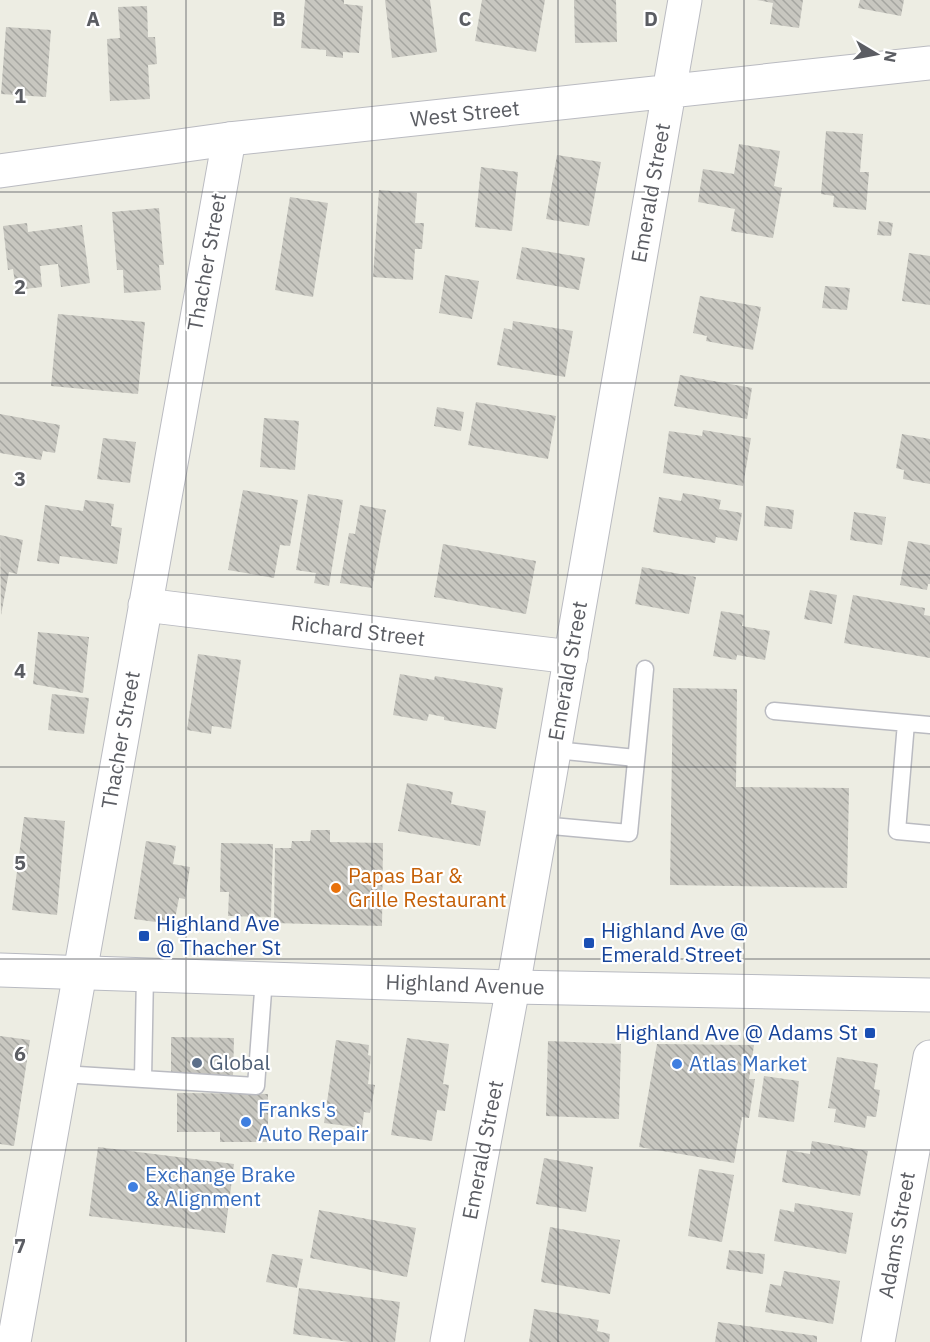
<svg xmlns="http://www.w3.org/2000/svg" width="930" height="1342" font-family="'IBM Plex Sans',sans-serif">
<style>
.building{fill:url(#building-back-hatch)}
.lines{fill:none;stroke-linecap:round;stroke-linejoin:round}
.service-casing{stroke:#babbc1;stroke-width:19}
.minor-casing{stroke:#babbc1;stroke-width:35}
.tertiary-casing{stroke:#babbc1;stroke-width:35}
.secondary-casing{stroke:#b8bac1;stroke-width:35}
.service{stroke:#fff;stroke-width:16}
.minor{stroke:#fff;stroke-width:33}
.tertiary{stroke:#fff;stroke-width:33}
.secondary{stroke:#fff;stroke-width:33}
.grid{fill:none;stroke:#5b5d63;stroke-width:1.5;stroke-opacity:0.55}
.food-dot{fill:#e8710a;stroke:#fff;stroke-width:2}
.transit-dot{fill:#1a4fb4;stroke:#fff;stroke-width:2}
.service-dot{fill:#5c6f8a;stroke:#fff;stroke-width:2}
.shop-dot{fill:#3f7fe0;stroke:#fff;stroke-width:2}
.labels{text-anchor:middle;stroke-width:4.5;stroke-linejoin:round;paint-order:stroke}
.street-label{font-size:21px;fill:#5b5d63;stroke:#fff}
.food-label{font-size:21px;fill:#c56008;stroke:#fff;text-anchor:start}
.transit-label{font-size:21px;fill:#164399;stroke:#fff;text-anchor:start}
.service-label{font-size:21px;fill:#4e5e75;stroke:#fff;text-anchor:start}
.shop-label{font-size:21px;fill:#366cbe;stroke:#fff;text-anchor:start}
.grid-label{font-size:20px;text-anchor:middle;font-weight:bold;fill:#5b5d63;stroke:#fff;stroke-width:4.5;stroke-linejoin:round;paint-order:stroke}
</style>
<defs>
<pattern id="building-back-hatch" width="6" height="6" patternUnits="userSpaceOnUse" patternTransform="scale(1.5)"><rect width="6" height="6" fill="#c8c7c0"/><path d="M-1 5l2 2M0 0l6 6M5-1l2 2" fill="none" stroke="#a5a5a0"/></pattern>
</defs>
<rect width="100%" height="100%" fill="#edede3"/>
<path class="building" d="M 305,0 L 344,0 L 344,4 L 363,6 L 359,53 L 343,52 L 343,58 L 326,56 L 326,50 L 301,48 Z
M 385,0 L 430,0 L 437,52 L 392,58 Z
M 482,0 L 545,0 L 536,52 L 475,41 Z
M 574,0 L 616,0 L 617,42 L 575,43 Z
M 757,0 L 803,0 L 799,28 L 770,24 L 773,3 Z
M 860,0 L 904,0 L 901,16 L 858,8 Z
M 147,6 L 148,37 L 155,37 L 157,64 L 148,65 L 150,99 L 110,101 L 107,39 L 120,38 L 118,7 Z
M 6,27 L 51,30 L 46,97 L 1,94 Z
M 826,131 L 863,134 L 860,172 L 869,172 L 866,210 L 833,207 L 834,196 L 821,194 Z
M 739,144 L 780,151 L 774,186 L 782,188 L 773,238 L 731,231 L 735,209 L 698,202 L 703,169 L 734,174 Z
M 557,155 L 601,162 L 589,226 L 546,219 Z
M 481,167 L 518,172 L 512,231 L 475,227 Z
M 379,190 L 417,193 L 415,223 L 424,223 L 422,249 L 415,249 L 413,280 L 373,277 Z
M 290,197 L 328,203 L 313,297 L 275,290 Z
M 159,208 L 164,265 L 159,265 L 161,290 L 124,293 L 123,270 L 117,270 L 112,212 Z
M 879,221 L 893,223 L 891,236 L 877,235 Z
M 27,223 L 28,232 L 82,225 L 90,283 L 61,287 L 58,264 L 40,266 L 42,287 L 16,290 L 13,269 L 8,270 L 3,226 Z
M 522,247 L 585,258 L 579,290 L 516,279 Z
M 909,253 L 930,256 L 930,305 L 902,301 Z
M 445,275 L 479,281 L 472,319 L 439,313 Z
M 825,286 L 850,288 L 847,310 L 822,308 Z
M 700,296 L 761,307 L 753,350 L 706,341 L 707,336 L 693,333 Z
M 58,314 L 145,322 L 138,394 L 51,386 Z
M 513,321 L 573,331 L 565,377 L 497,365 L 504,328 L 512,330 Z
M 680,375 L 752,388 L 747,419 L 674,406 Z
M 476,402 L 556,416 L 548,459 L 468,445 Z
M 437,407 L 464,412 L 461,431 L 434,426 Z
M 0,414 L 60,425 L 55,453 L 43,451 L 41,460 L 0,453 Z
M 264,418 L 299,421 L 295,470 L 260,467 Z
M 703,430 L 751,438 L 743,486 L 663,473 L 669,431 L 702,436 Z
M 902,434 L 930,439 L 930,484 L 903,479 L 904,470 L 896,468 Z
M 103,438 L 136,442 L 130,483 L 97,479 Z
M 243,490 L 298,500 L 290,546 L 280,545 L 274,578 L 228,570 Z
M 683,493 L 721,500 L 719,509 L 742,513 L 737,541 L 716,537 L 715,543 L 653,532 L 659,497 L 681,501 Z
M 308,494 L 343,500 L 329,586 L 314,583 L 316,573 L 296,570 Z
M 85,500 L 114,504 L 111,526 L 122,528 L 117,564 L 60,556 L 59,564 L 37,561 L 45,505 L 83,511 Z
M 360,505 L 386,510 L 372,588 L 340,583 L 349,533 L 355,534 Z
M 766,506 L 794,510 L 792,529 L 764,526 Z
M 854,512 L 886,517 L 882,545 L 850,540 Z
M 0,535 L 23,540 L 17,574 L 9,572 L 1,615 Z
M 908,541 L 930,545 L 930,584 L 928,584 L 927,590 L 900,585 Z
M 443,544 L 536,561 L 526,614 L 434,597 Z
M 642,567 L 696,577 L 689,614 L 635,604 Z
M 810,590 L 837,595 L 832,624 L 804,619 Z
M 853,595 L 925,608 L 924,615 L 930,616 L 930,658 L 844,643 Z
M 721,611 L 744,615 L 742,626 L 770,631 L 765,660 L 737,655 L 736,660 L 713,656 Z
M 38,632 L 89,637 L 83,693 L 33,684 Z
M 198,654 L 241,660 L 231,729 L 212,726 L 211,734 L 187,730 Z
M 400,674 L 434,680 L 435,676 L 503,688 L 496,729 L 444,720 L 444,717 L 429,714 L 427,721 L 393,715 Z
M 673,688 L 737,689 L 736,787 L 849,788 L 847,888 L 670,885 Z
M 52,694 L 89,698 L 84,734 L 48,730 Z
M 407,783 L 453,792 L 451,804 L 486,811 L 480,846 L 398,831 Z
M 24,817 L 65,821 L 57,915 L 12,910 Z
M 311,830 L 330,830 L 330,842 L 383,843 L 382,926 L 274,923 L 275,848 L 291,848 L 292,841 L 310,841 Z
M 146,841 L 176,846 L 173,864 L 190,867 L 185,899 L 179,898 L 175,919 L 171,918 L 170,924 L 134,919 Z
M 221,843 L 273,844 L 271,917 L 228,916 L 229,892 L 220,892 Z
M 0,1036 L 30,1040 L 14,1146 L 0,1144 Z
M 171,1037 L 234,1038 L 233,1077 L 171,1076 Z
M 407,1038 L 449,1044 L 443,1084 L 449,1085 L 445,1111 L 437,1110 L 432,1141 L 391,1135 Z
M 336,1040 L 369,1045 L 368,1055 L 371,1056 L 368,1084 L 375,1085 L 370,1113 L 364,1112 L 362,1128 L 324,1123 Z
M 548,1041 L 621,1044 L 619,1119 L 546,1116 Z
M 657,1044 L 754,1045 L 749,1079 L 755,1079 L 749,1118 L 742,1117 L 734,1163 L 639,1147 Z
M 837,1057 L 878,1064 L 874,1089 L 880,1090 L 876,1117 L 867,1116 L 865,1128 L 834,1122 L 836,1109 L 828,1108 Z
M 764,1076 L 799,1081 L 794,1122 L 758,1117 Z
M 177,1093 L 268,1094 L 268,1142 L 220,1142 L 220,1132 L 177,1132 Z
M 812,1141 L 868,1151 L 860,1196 L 782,1182 L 787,1150 L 810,1154 Z
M 98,1147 L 234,1164 L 225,1233 L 89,1216 Z
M 544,1158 L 593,1167 L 586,1212 L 536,1204 Z
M 699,1169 L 734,1175 L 722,1242 L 688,1236 Z
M 795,1203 L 853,1213 L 846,1254 L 774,1241 L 780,1209 L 794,1212 Z
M 319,1210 L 416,1228 L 407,1277 L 310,1258 Z
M 550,1227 L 620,1240 L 610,1294 L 541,1282 Z
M 729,1250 L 765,1254 L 763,1274 L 726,1269 Z
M 272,1254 L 303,1259 L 297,1288 L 266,1282 Z
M 784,1271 L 840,1281 L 833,1324 L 765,1312 L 770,1284 L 781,1286 Z
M 299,1288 L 400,1302 L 395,1342 L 349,1342 L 293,1334 Z
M 534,1309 L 599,1320 L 597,1331 L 610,1334 L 609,1342 L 529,1342 Z
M 718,1322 L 817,1336 L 817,1342 L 715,1342 Z"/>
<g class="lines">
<g class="service-casing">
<path id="service" d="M 774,711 L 930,725
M 906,723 L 897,831 L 930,834
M 555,750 L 636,758
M 541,825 L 629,833 L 645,669
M 62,1074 L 256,1086 L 264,978
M 143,1079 L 145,974"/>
</g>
<g class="minor-casing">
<path id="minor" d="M 145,605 L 571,657
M 14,1342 L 229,139
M 447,1342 L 513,987
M 878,1342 L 930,1057"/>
</g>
<g class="tertiary-casing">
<path id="tertiary" d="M 0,171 L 229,139 L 930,63
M 513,987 L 685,0"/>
</g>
<g class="secondary-casing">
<path id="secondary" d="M 0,970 L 513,987 L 930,995"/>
</g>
<use href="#service" class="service"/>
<use href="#minor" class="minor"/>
<use href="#tertiary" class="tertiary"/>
<use href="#secondary" class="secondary"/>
</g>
<path class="grid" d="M 186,0 L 186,1342M 372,0 L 372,1342M 558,0 L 558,1342M 744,0 L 744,1342M 0,192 L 930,192M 0,383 L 930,383M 0,575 L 930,575M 0,767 L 930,767M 0,959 L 930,959M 0,1150 L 930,1150"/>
<circle class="food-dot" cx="336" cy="888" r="6"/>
<g class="transit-dot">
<rect x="138" y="930" width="12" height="12" rx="3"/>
<rect x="583" y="937" width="12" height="12" rx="3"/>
<rect x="864" y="1027" width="12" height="12" rx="3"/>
</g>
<circle class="service-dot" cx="197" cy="1063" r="6"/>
<g class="shop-dot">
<circle cx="677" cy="1064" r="6"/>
<circle cx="246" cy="1122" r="6"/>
<circle cx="133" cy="1187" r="6"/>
</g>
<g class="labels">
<g class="street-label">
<text transform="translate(465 114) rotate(-6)" y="7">West Street</text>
<text transform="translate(651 193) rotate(-80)" y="7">Emerald Street</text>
<text transform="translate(207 262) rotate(-80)" y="7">Thacher Street</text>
<text transform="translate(358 631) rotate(7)" y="7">Richard Street</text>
<text transform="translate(568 671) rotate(-80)" y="7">Emerald Street</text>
<text transform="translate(121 740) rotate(-80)" y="7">Thacher Street</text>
<text transform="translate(465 985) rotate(2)" y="7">Highland Avenue</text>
<text transform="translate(483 1150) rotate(-79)" y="7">Emerald Street</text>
<text transform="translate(897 1235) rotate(-80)" y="7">Adams Street</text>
</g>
<g class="food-label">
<text x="348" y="883">Papas Bar &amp;<tspan x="348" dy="24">Grille Restaurant</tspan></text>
</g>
<g class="transit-label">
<text x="156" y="931">Highland Ave<tspan x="156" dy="24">@ Thacher St</tspan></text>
<text x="601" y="938">Highland Ave @<tspan x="601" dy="24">Emerald Street</tspan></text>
<text x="858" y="1040" text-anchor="end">Highland Ave @ Adams St</text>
</g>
<g class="service-label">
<text x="209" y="1070">Global</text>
</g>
<g class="shop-label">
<text x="689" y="1071">Atlas Market</text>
<text x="258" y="1117">Franks's<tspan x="258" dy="24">Auto Repair</tspan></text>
<text x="145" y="1182">Exchange Brake<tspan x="145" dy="24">&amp; Alignment</tspan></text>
</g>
</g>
<g class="grid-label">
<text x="93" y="26">A</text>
<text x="279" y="26">B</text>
<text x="465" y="26">C</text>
<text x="651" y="26">D</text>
<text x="20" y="103">1</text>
<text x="20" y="294">2</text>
<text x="20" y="486">3</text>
<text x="20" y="678">4</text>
<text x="20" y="870">5</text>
<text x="20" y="1061">6</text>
<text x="20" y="1253">7</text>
</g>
<g transform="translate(876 54) rotate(100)" stroke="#ffffff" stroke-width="4.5" paint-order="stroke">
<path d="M0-4.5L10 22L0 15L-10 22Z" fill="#5b5d63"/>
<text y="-9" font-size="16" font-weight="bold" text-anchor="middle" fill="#5b5d63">N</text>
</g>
</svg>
